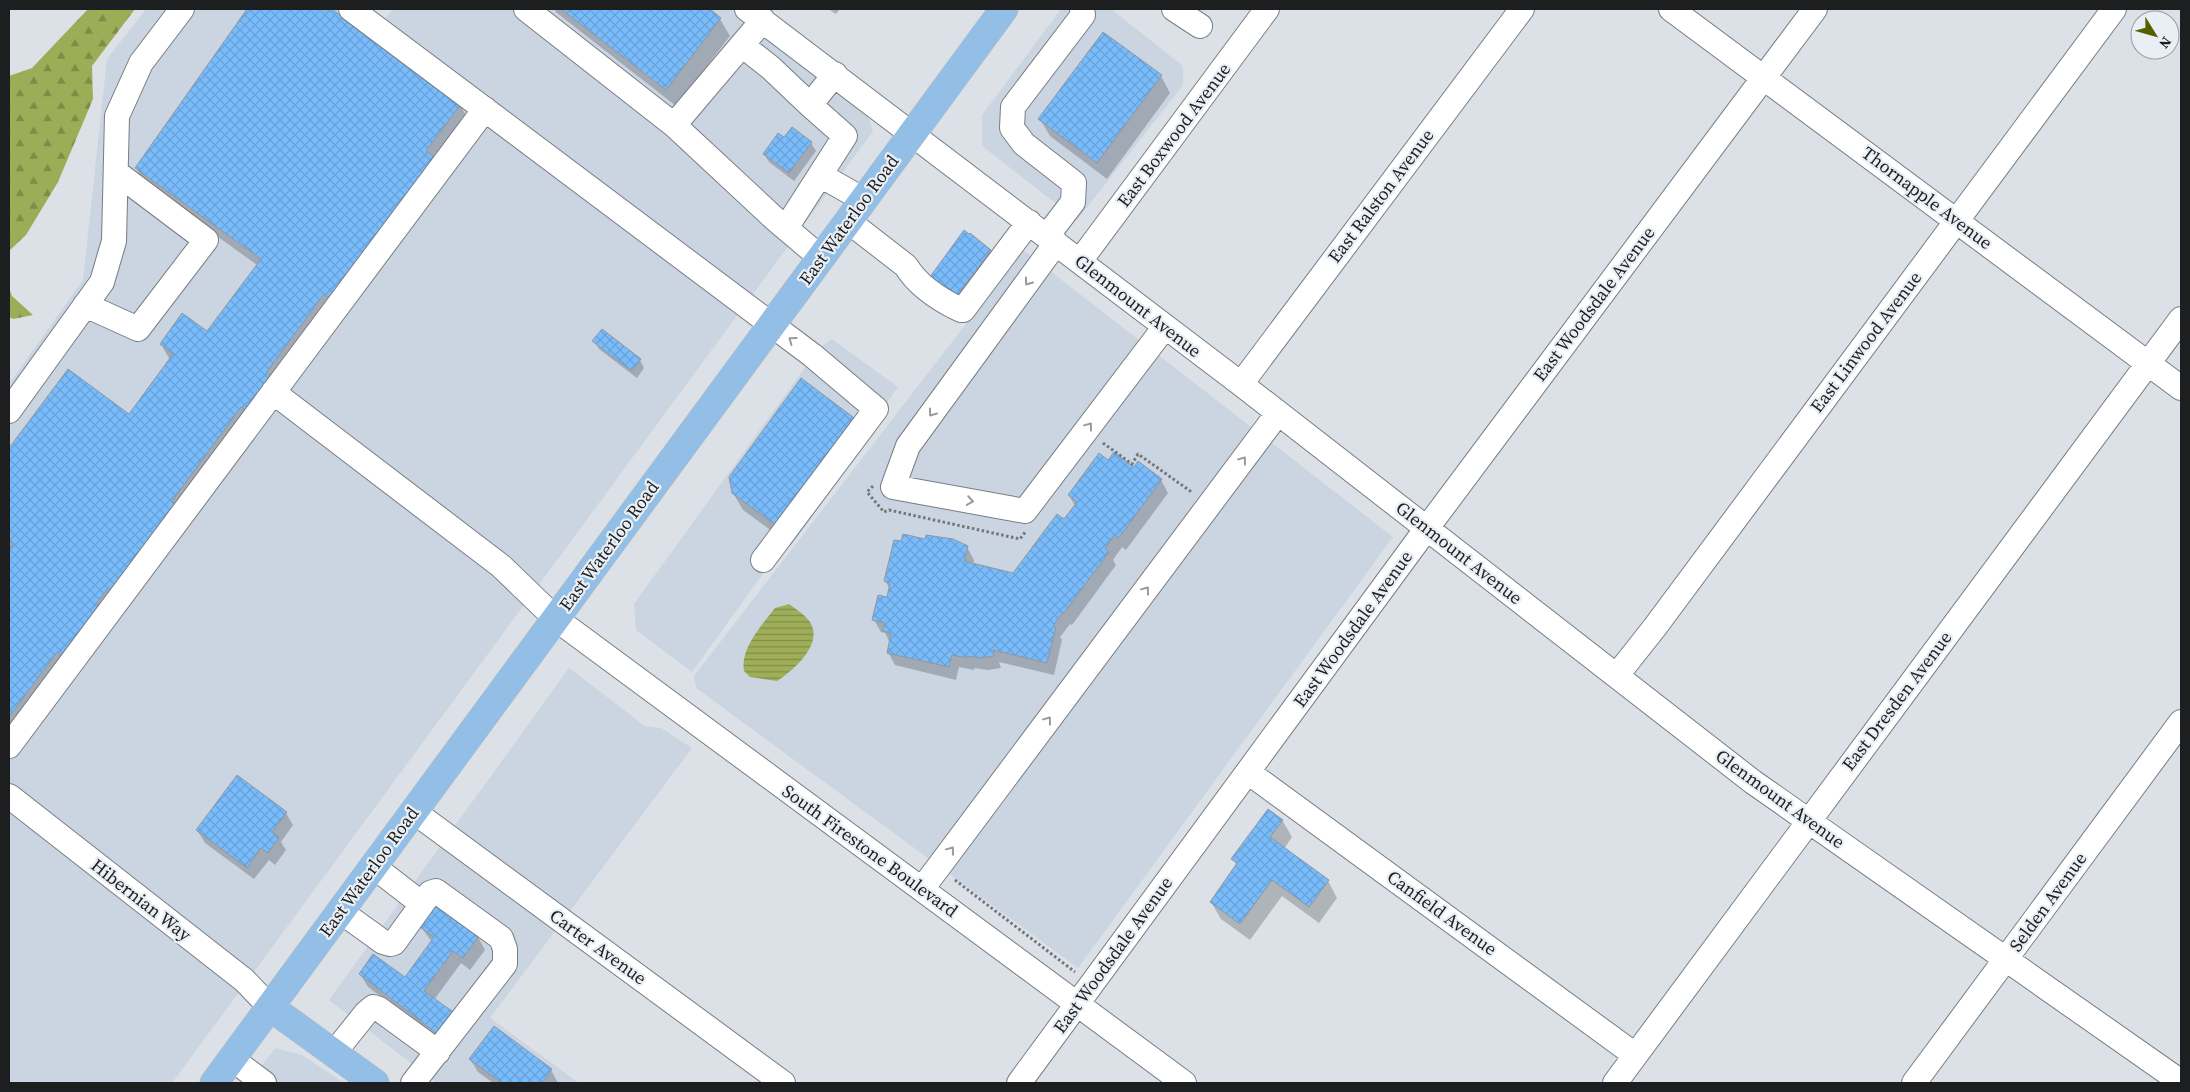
<svg xmlns="http://www.w3.org/2000/svg" width="2190" height="1092" font-family="'Source Serif 4',serif">
<style>
.built{fill:#cad5e1}
.forest{fill:url(#forest-firs)}
.water{fill:url(#water-rules)}
.shadow{fill:#0003}
.building{fill:url(#building-cross-hatch);stroke:#92979d}
.lines{fill:none;stroke-linecap:round;stroke-linejoin:round}
.minor-casing{stroke:#787d83;stroke-width:26}
.major-casing{stroke:#bbbcbc;stroke-width:29}
.path{stroke:#72767a;stroke-width:3;stroke-dasharray:2.5 2.5;stroke-linecap:butt}
.minor{stroke:#fff;stroke-width:24}
.major{stroke:#93bfe6;stroke-width:28}
.oneway{stroke:#999a9b}
.labels{text-anchor:middle;stroke-width:4.5;stroke-linejoin:round;paint-order:stroke}
.street-label{font-size:18px;fill:#1c1e20;stroke:#e9eff5}
</style>
<defs>
<pattern id="forest-firs" width="22" height="20" patternUnits="userSpaceOnUse" patternTransform="scale(1.25)"><rect width="22" height="20" fill="#9dad57"/><path d="M5 1l3.5 6h-7zM16 11l3.5 6h-7z" fill="#7f8c48"/></pattern>
<pattern id="water-rules" width="6" height="5" patternUnits="userSpaceOnUse" patternTransform="scale(1.25)"><rect width="6" height="5" fill="#9fae58"/><path d="M0 2.5h6" fill="none" stroke="#818d48"/></pattern>
<pattern id="building-cross-hatch" width="8" height="8" patternUnits="userSpaceOnUse" patternTransform="scale(1.25)"><rect width="8" height="8" fill="#79bcfb"/><path d="M0 0l8 8M0 8l8-8" fill="none" stroke="#68a1d7"/></pattern>
</defs>
<rect width="100%" height="100%" fill="#dbe1e7"/>
<path class="built" d="M 146,9 L 370,9 L 385,19 L 393,9 L 733,9 L 841,89 L 867,113 L 873,131 L 172,1083 L 9,1083 L 9,384 L 83,280 L 107,59 Z
M 1061,9 L 1111,9 L 1183,66 L 1183,85 L 1077,220 L 982,146 L 982,115 Z
M 1023,250 L 1393,537 L 1078,968 L 696,688 L 694,676 Z
M 832,339 L 898,387 L 692,672 L 636,630 L 634,604 L 819,348 Z
M 569,668 L 645,726 L 661,728 L 692,748 L 490,1018 L 579,1083 L 437,1083 L 329,1000 Z
M 275,1048 L 302,1055 L 344,1083 L 249,1083 Z"/>
<path class="forest" d="M 88,9 L 135,9 L 92,66 L 93,99 L 58,182 L 26,235 L 9,251 L 9,76 L 32,68 Z
M 9,288 L 12,296 L 33,315 L 13,319 L 9,317 Z"/>
<path class="water" d="M 789,604 C 796,609 805,615 810,622 C 824,644 793,671 777,681 L 750,677 L 744,671 C 740,648 762,625 775,608 Z"/>
<path class="shadow" d="M 248,9 L 330,9 L 460,105 L 470,122 L 9,746 L 9,451 L 68,370 L 129,416 L 170,360 L 161,344 L 207,333 L 257,265 L 146,185 L 136,168 Z
M 554,9 L 708,9 L 720,19 L 730,36 L 676,106 L 557,13 Z
M 828,9 L 840,9 L 836,14 Z
M 1161,76 L 1170,93 L 1107,179 L 1050,136 L 1040,119 Z
M 785,139 L 811,143 L 816,151 L 794,181 L 769,162 L 764,154 Z
M 990,251 L 997,263 L 961,312 L 928,281 Z
M 594,341 L 640,360 L 644,368 L 637,378 L 599,349 Z
M 853,418 L 863,435 L 864,445 L 791,545 L 743,510 L 733,493 Z
M 1108,462 L 1134,468 L 1161,480 L 1168,493 L 1126,550 L 1122,547 L 1113,560 L 1116,565 L 1072,625 L 1070,624 L 1060,637 L 1062,640 L 1054,675 L 999,662 L 1001,668 L 988,670 L 974,668 L 974,670 L 959,667 L 956,680 L 895,665 L 888,652 L 890,643 L 885,633 L 881,632 L 874,620 L 888,598 L 890,589 L 885,581 L 967,547 L 974,560 L 973,565 L 1013,574 L 1064,520 L 1075,506 L 1069,495 Z
M 286,813 L 293,825 L 281,842 L 286,850 L 275,865 L 269,860 L 254,879 L 205,843 L 197,830 Z
M 1282,820 L 1292,837 L 1284,849 L 1328,881 L 1337,898 L 1319,923 L 1282,896 L 1250,940 L 1221,919 L 1211,902 L 1237,866 L 1233,859 Z
M 421,927 L 478,937 L 485,950 L 470,970 L 461,963 L 434,1000 L 447,1047 L 368,987 L 360,974 L 405,979 L 432,942 Z
M 470,1059 L 551,1070 L 558,1083 L 493,1083 L 478,1072 Z"/>
<path class="building" d="M 247,9 L 332,9 L 461,104 L 426,151 L 436,158 L 332,300 L 324,294 L 266,373 L 273,378 L 248,412 L 241,407 L 172,501 L 178,506 L 114,593 L 108,588 L 96,604 L 102,608 L 65,658 L 57,652 L 9,717 L 9,550 L 13,544 L 9,541 L 9,448 L 68,369 L 129,414 L 173,354 L 160,344 L 182,313 L 207,331 L 261,259 L 135,168 Z
M 561,9 L 710,9 L 721,18 L 666,90 Z
M 1103,32 L 1162,75 L 1097,163 L 1038,119 Z
M 792,127 L 812,142 L 789,173 L 763,154 L 778,133 L 784,137 Z
M 964,230 L 969,234 L 970,233 L 991,250 L 954,300 L 927,281 Z
M 602,329 L 641,359 L 632,371 L 592,341 Z
M 801,378 L 853,417 L 855,428 L 781,529 L 732,493 L 729,477 Z
M 1114,452 L 1134,467 L 1138,461 L 1162,479 L 1119,538 L 1114,535 L 1105,549 L 1109,552 L 1064,613 L 1063,612 L 1053,626 L 1056,627 L 1047,663 L 993,650 L 994,656 L 980,658 L 967,656 L 967,658 L 952,655 L 949,667 L 887,653 L 891,633 L 882,631 L 885,623 L 872,620 L 878,595 L 887,597 L 890,583 L 884,581 L 894,540 L 901,541 L 903,534 L 925,539 L 926,535 L 953,539 L 968,546 L 964,561 L 1013,573 L 1057,514 L 1064,519 L 1077,502 L 1068,495 L 1099,453 L 1108,460 Z
M 237,775 L 287,812 L 272,832 L 279,837 L 268,853 L 261,848 L 247,868 L 196,830 Z
M 1268,809 L 1283,820 L 1270,837 L 1329,880 L 1309,907 L 1272,880 L 1240,924 L 1210,902 L 1237,863 L 1231,859 Z
M 436,905 L 479,936 L 463,958 L 453,951 L 424,991 L 456,1014 L 440,1036 L 359,974 L 373,954 L 405,977 L 434,937 L 420,927 Z
M 494,1026 L 552,1069 L 542,1083 L 502,1083 L 469,1059 Z"/>
<g class="lines">
<g class="minor-casing">
<path id="minor" d="M 351,9 L 812,355 L 876,409 L 763,560
M 526,9 L 674,125
M 747,9 L 1241,384 L 1753,782 L 2181,1082
M 1174,9 L 1200,26
M 1671,9 L 2181,388
M 763,20 L 674,125 L 775,219 L 821,258
M 742,45 L 771,68 L 810,105
M 820,175 L 845,136 L 810,105 L 835,74
M 848,221 L 906,266 C 918,286 940,300 961,310 L 963,310 L 1029,222
M 786,228 L 820,175 L 864,200
M 1047,236 L 1073,202 L 1074,183 L 1024,144 L 1012,128 L 1013,107 L 1083,15 L 1082,9
M 1056,243 L 908,446 L 893,487 L 1025,511 L 1164,328
M 1080,261 L 1267,9
M 85,305 L 138,329 L 206,240 L 117,173
M 1241,384 L 1522,9
M 273,392 L 501,566 L 556,619 L 1184,1083
M 9,411 L 102,282 L 114,241 L 117,116 L 141,63 L 182,9
M 1617,675 L 1655,627 L 2114,9
M 9,746 L 485,109
M 1248,772 L 1635,1055
M 9,796 L 244,980 L 270,1007
M 413,811 L 783,1083
M 373,866 L 422,904
M 922,889 L 1278,413
M 340,911 L 383,942 L 390,944 L 394,943 L 430,893 L 436,891 L 501,938 L 505,949 L 505,964 L 413,1083
M 334,1053 L 366,1013 L 373,1007 L 379,1009 L 438,1052
M 232,1059 L 264,1083
M 1019,1083 L 1427,528 L 1815,9
M 1615,1083 L 2181,319
M 1914,1083 L 2181,722"/>
</g>
<g class="major-casing">
<path id="major" d="M 270,1007 L 375,1083
M 214,1083 L 1004,9"/>
</g>
<path class="path" d="M 1103,443 L 1132,464 L 1138,454 L 1193,493
M 873,486 L 867,492 L 884,512 L 889,510 L 1020,539 L 1026,531
M 955,880 L 1075,972"/>
<use href="#minor" class="minor"/>
<use href="#major" class="major"/>
</g>
<defs><path id="oneway-chevron" d="M-2-3.5L2.5 0L-2 3.5" fill="none" stroke-width="1.6" stroke-linecap="round" stroke-linejoin="round" transform="scale(1.25)"/></defs>
<g class="oneway">
<use href="#oneway-chevron" transform="translate(1028 282) rotate(126)"/>
<use href="#oneway-chevron" transform="translate(792 340) rotate(-144)"/>
<use href="#oneway-chevron" transform="translate(932 413) rotate(126)"/>
<use href="#oneway-chevron" transform="translate(1089 426) rotate(-53)"/>
<use href="#oneway-chevron" transform="translate(1243 460) rotate(-53)"/>
<use href="#oneway-chevron" transform="translate(970 501) rotate(9)"/>
<use href="#oneway-chevron" transform="translate(1146 590) rotate(-53)"/>
<use href="#oneway-chevron" transform="translate(1048 720) rotate(-53)"/>
<use href="#oneway-chevron" transform="translate(951 850) rotate(-53)"/>
</g>
<g class="labels">
<g class="street-label">
<text transform="translate(1174 135) rotate(-53)" y="6">East Boxwood Avenue</text>
<text transform="translate(1381 196) rotate(-53)" y="6">East Ralston Avenue</text>
<text transform="translate(1927 198) rotate(37)" y="6">Thornapple Avenue</text>
<text transform="translate(849 220) rotate(-54)" y="6">East Waterloo Road</text>
<text transform="translate(1594 304) rotate(-53)" y="6">East Woodsdale Avenue</text>
<text transform="translate(1138 306) rotate(38)" y="6">Glenmount Avenue</text>
<text transform="translate(1866 342) rotate(-53)" y="6">East Linwood Avenue</text>
<text transform="translate(609 546) rotate(-54)" y="6">East Waterloo Road</text>
<text transform="translate(1459 553) rotate(38)" y="6">Glenmount Avenue</text>
<text transform="translate(1353 629) rotate(-54)" y="6">East Woodsdale Avenue</text>
<text transform="translate(1897 701) rotate(-53)" y="6">East Dresden Avenue</text>
<text transform="translate(1780 799) rotate(36)" y="6">Glenmount Avenue</text>
<text transform="translate(870 851) rotate(36)" y="6">South Firestone Boulevard</text>
<text transform="translate(369 872) rotate(-54)" y="6">East Waterloo Road</text>
<text transform="translate(141 900) rotate(38)" y="6">Hibernian Way</text>
<text transform="translate(2048 902) rotate(-54)" y="6">Selden Avenue</text>
<text transform="translate(1442 913) rotate(36)" y="6">Canfield Avenue</text>
<text transform="translate(598 947) rotate(36)" y="6">Carter Avenue</text>
<text transform="translate(1113 955) rotate(-54)" y="6">East Woodsdale Avenue</text>
</g>
</g>
<rect width="2190" height="1092" fill="none" stroke="#1c1e20" stroke-width="20"/>
<g transform="translate(2155 35) rotate(127)"><circle r="24" fill="#e9eff5" stroke="#979ba0"/>
<path d="M0-4L9 19L0 12L-9 19Z" fill="#546000"/>
<text y="-8" font-size="14" font-weight="bold" text-anchor="middle" fill="#1c1e20">N</text>
</g>
</svg>
